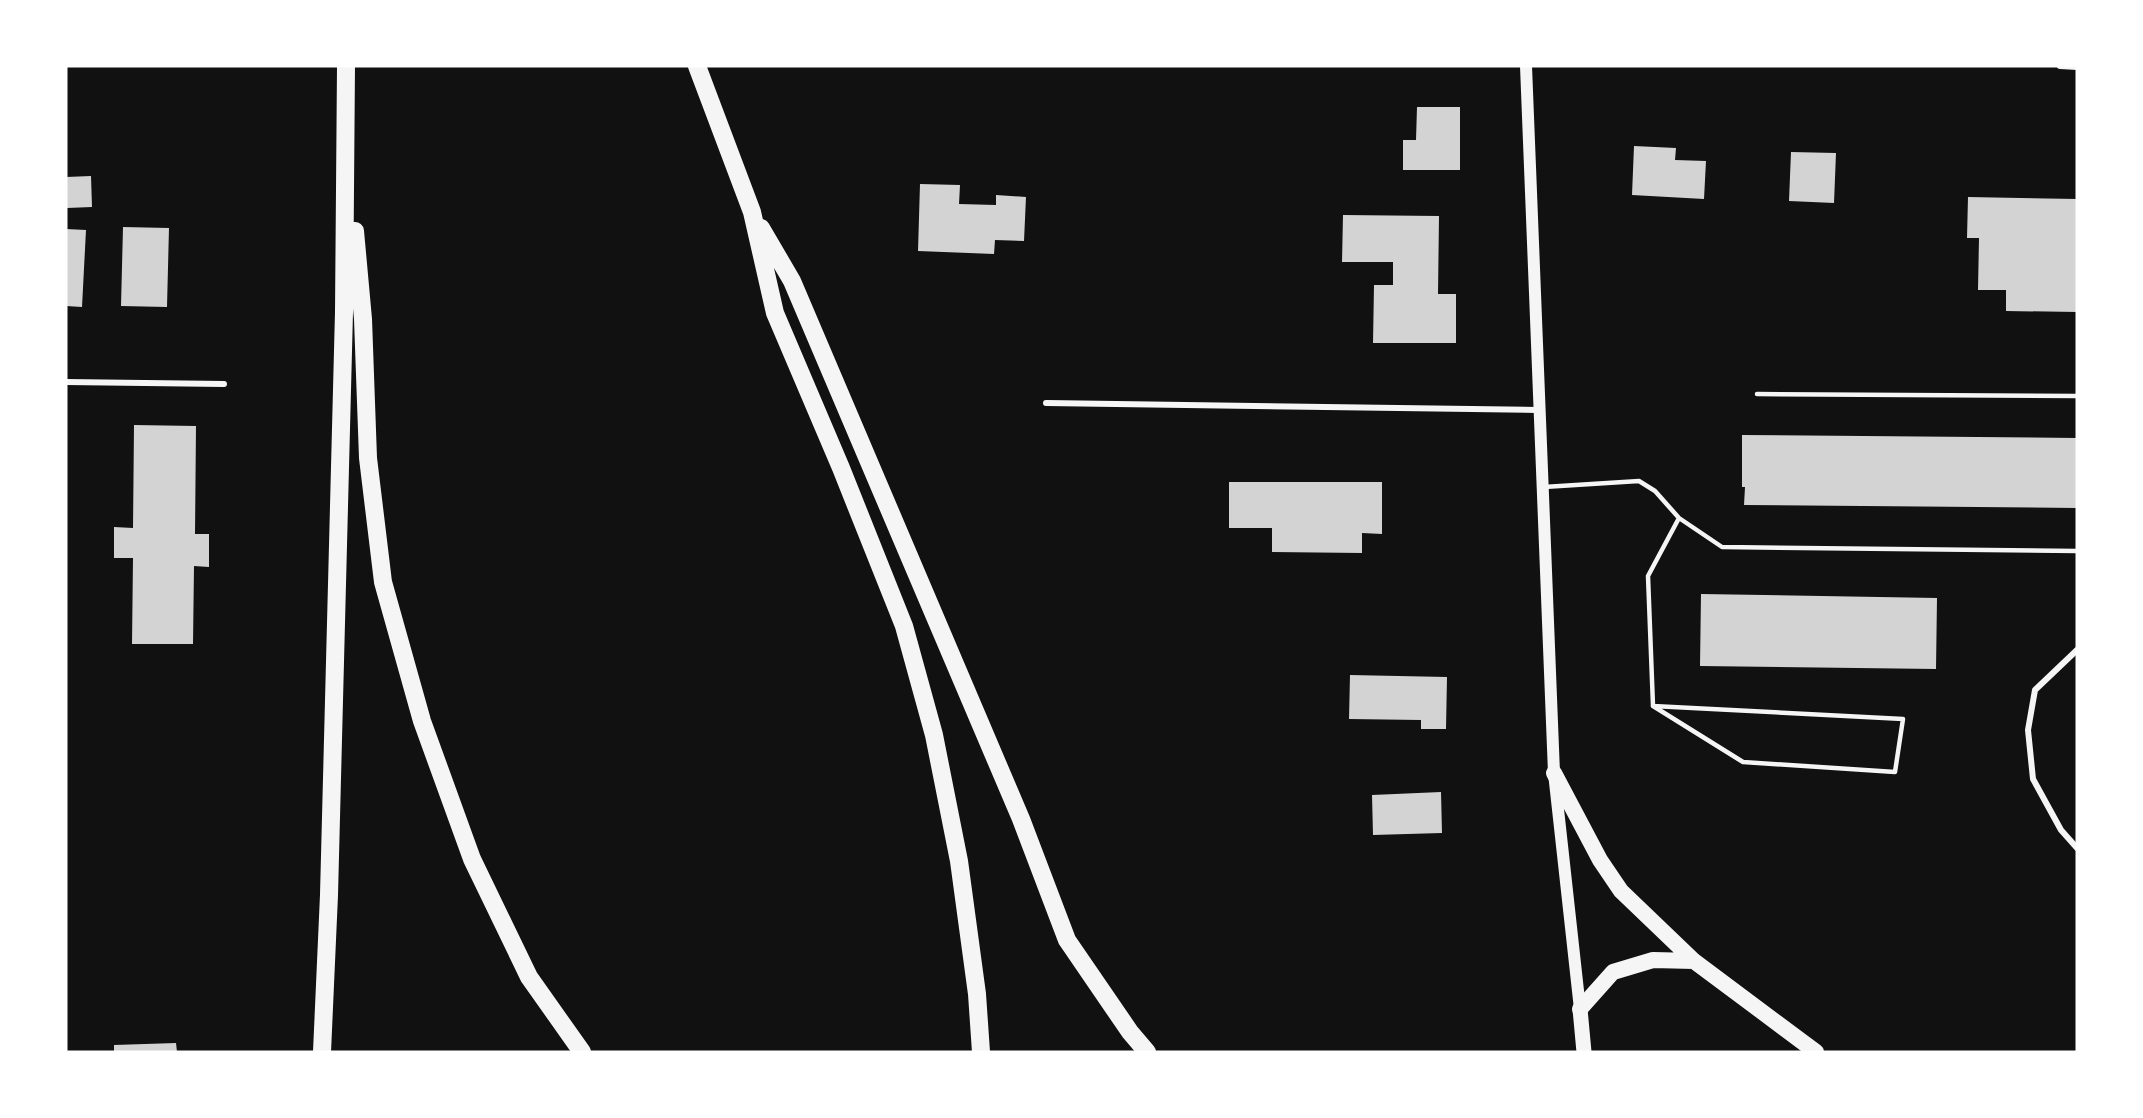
<svg xmlns="http://www.w3.org/2000/svg" width="2143" height="1118" font-family="Figtree,sans-serif">
<style>
.building{fill:#d3d3d3}
.lines{fill:none;stroke-linecap:round;stroke-linejoin:round}
.service{stroke:#f5f5f5;stroke-width:4.5}
.minor{stroke:#f5f5f5;stroke-width:6}
.secondary{stroke:#f5f5f5;stroke-width:12}
.primary{stroke:#f5f5f5;stroke-width:15}
.trunk{stroke:#f5f5f5;stroke-width:16}
.motorway{stroke:#f5f5f5;stroke-width:18}
</style>
<rect width="100%" height="100%" fill="#111"/>
<path class="building" d="M 1417,107 L 1460,107 L 1460,170 L 1403,170 L 1403,140 L 1416,140 Z
M 1634,146 L 1676,148 L 1675,160 L 1706,161 L 1704,199 L 1632,195 Z
M 1791,152 L 1836,153 L 1834,203 L 1789,201 Z
M 91,176 L 92,207 L 67,208 L 66,177 Z
M 920,184 L 960,185 L 959,204 L 996,205 L 996,195 L 1026,197 L 1024,241 L 995,240 L 994,254 L 918,251 Z
M 1968,197 L 2077,199 L 2077,312 L 2006,311 L 2006,290 L 1978,290 L 1979,238 L 1967,238 Z
M 1343,215 L 1439,216 L 1438,294 L 1456,294 L 1456,343 L 1373,343 L 1374,285 L 1393,285 L 1393,262 L 1342,262 Z
M 123,227 L 169,228 L 167,307 L 121,306 Z
M 66,229 L 86,230 L 82,307 L 66,306 Z
M 134,425 L 196,426 L 195,534 L 209,534 L 209,567 L 194,566 L 193,644 L 132,644 L 133,558 L 114,558 L 114,527 L 133,528 Z
M 1742,435 L 2077,438 L 2077,508 L 1744,505 L 1745,487 L 1742,487 Z
M 1229,482 L 1382,482 L 1382,534 L 1362,533 L 1362,553 L 1272,552 L 1272,528 L 1229,528 Z
M 1701,594 L 1937,598 L 1936,669 L 1700,666 Z
M 1350,675 L 1447,677 L 1446,729 L 1421,729 L 1421,720 L 1349,719 Z
M 1441,792 L 1442,833 L 1373,835 L 1372,795 Z
M 176,1043 L 177,1052 L 114,1052 L 114,1045 Z"/>
<g class="lines">
<path class="service" d="M 1757,394 L 2077,396
M 1544,487 L 1639,481 L 1655,491 L 1679,518 L 1648,576 L 1653,706 L 1903,719 L 1895,772 L 1743,762 L 1653,706
M 1679,518 L 1722,547 L 2077,551"/>
<path class="minor" d="M 2060,66 L 2077,67
M 66,382 L 224,384
M 1046,403 L 1538,410
M 2077,650 L 2035,690 L 2028,730 L 2033,779 L 2061,830 L 2077,848"/>
<path class="secondary" d="M 1526,66 L 1554,773 L 1580,1009"/>
<path class="primary" d="M 1580,1009 L 1584,1052"/>
<path class="trunk" d="M 1554,773 L 1600,860 L 1621,891 L 1694,961 L 1816,1052
M 1580,1009 L 1613,972 L 1653,960 L 1694,961"/>
<path class="motorway" d="M 697,66 L 752,212 L 775,313 L 841,468 L 904,626 L 934,735 L 959,861 L 977,994 L 981,1052
M 761,228 L 792,281 L 1021,819 L 1067,940 L 1130,1032 L 1147,1052
M 355,231 L 363,319 L 368,458 L 383,582 L 422,721 L 472,859 L 529,977 L 582,1052
M 322,1052 L 329,895 L 344,312 L 346,66"/>
</g>
<rect width="2143" height="1118" fill="none" stroke="#ffffff" stroke-width="135"/>
</svg>
